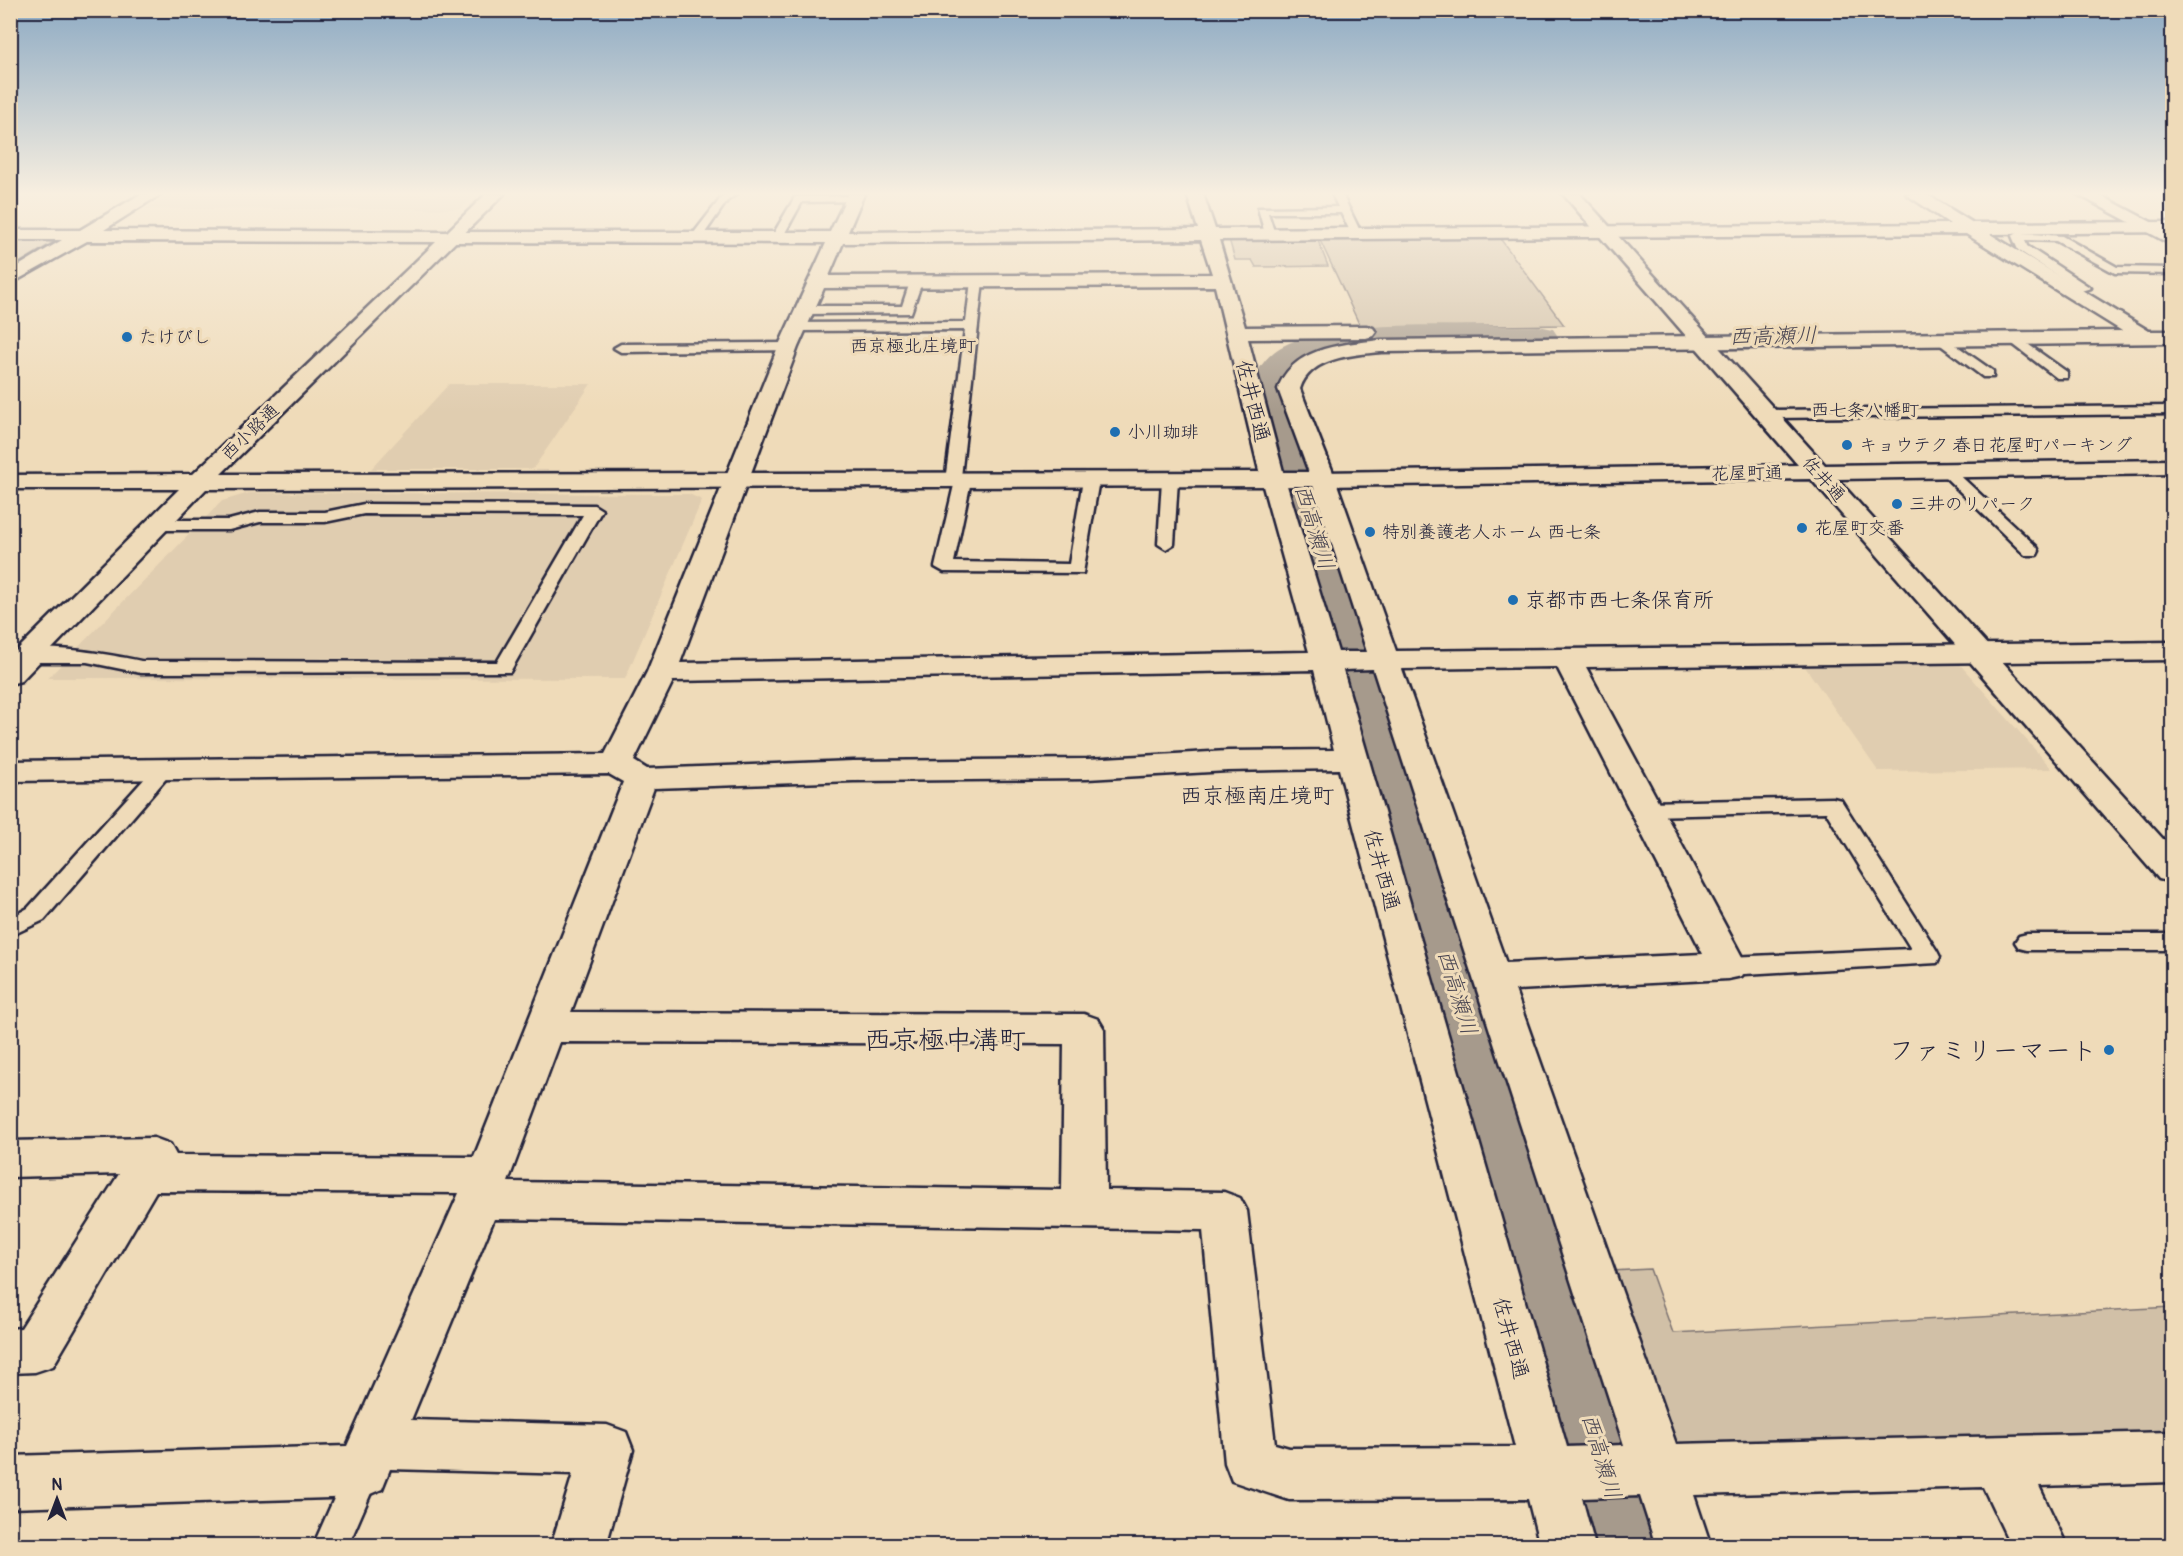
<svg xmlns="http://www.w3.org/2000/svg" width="2183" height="1556" font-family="Pangolin,'Klee One',sans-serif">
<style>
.built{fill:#e0cdb0}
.green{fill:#d1c0a7;stroke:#7a7171;stroke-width:1.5}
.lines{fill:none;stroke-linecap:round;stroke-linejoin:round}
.stream{stroke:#716a6c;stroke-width:6}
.river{fill:#a69a8c;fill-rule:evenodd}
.lane-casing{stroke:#22223b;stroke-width:5}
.street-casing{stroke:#22223b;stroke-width:5}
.secondary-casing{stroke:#22223b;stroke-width:5}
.primary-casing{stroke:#22223b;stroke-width:5}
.lane{fill:#efdbb9;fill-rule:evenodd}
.street{fill:#efdbb9;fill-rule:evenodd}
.secondary{fill:#efdbb9;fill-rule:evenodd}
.primary{fill:#efdbb9;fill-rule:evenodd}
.poi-dot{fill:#1f6fb2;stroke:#efdbb9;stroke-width:2}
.labels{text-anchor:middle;stroke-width:6;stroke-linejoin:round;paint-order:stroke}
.far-poi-label{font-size:18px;fill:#22223b;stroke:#efdbb9;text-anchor:start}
.far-neighbourhood-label{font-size:18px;fill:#22223b;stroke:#efdbb9}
.far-street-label{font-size:18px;fill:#22223b;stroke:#efdbb9}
.street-label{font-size:21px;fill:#22223b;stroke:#efdbb9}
.poi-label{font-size:21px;fill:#22223b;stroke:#efdbb9;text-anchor:start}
.water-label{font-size:22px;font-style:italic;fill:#4a4653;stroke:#efdbb9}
.neighbourhood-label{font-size:22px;fill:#22223b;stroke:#efdbb9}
.near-poi-label{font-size:26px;fill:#22223b;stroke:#efdbb9;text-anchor:end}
.near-neighbourhood-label{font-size:27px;fill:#22223b;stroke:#efdbb9}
</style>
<rect width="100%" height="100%" fill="#efdbb9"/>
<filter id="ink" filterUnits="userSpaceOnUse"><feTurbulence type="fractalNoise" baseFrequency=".0167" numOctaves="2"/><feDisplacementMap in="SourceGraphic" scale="12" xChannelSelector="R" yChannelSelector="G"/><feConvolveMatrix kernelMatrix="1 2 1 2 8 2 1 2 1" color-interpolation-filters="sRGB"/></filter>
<g filter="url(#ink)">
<path class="built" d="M 169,195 L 169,194 L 475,195 L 460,209 L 146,209 Z
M 449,384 L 591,384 L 533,469 L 371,469 Z
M 249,493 L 689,494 L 702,500 L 625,679 L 48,678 L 222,501 Z
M 1956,660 L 2052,769 L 1878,771 L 1801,661 Z"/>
<path class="green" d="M 1499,237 L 1564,325 L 1361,328 L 1319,238 Z
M 1317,238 L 1328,266 L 1256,267 L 1252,260 L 1235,260 L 1229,239 Z
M 11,241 L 49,241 L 52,243 L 11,268 Z
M 1650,1269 L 1673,1333 L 2172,1307 L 2172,1435 L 1676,1444 L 1654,1428 L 1611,1271 Z"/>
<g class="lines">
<path class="stream" d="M 1751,337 L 1765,332
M 1455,339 L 1470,334"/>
<path class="river" d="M 1539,326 L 1553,329 L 1559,338 L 1553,347 L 1539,350 C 1488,352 1351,342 1311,364 C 1303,369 1298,375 1294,384 L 1685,1546 L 1575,1546 L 1250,384 C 1259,369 1266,355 1283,346 C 1342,316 1470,328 1539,326 Z"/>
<g class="lane-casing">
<path id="lane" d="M 724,194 L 737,194 L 727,201 L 700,240 L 692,240 L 690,238 Z
M 1332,194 L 1342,194 L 1361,233 L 1360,235 L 1352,235 L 1341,213 L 1268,213 L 1275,234 L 1270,237 L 1265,234 L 1258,208 L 1338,207 Z
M 854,196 L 858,197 L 858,201 L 802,202 L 781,240 L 771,238 L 795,197 Z
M 2018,233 L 2062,236 L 2117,267 L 2172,268 L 2172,274 L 2115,273 L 2056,241 L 2025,240 L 2027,246 L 2091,288 L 2081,291 L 2018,250 L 2012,236 Z
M 977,277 L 983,281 L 961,477 L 971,481 L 954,562 L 1069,564 L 1083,480 L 1091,475 L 1099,480 L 1083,573 L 944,572 L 935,567 L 954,485 L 945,481 L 965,330 L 797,331 L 791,327 L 797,323 L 966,322 L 971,281 Z
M 916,278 L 922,282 L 911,313 L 805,314 L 799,310 L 805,306 L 902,306 L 910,282 Z
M 2015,335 L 2067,372 L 2067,378 L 2057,378 L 2010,342 L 2010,336 Z
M 1943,336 L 1993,371 L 1993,377 L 1983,377 L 1938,343 L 1938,337 Z
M 788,343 L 793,344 L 793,350 L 621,352 L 614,348 L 621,344 Z
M 2172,406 L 2172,414 L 1766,418 L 1759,414 L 1766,410 Z
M 1946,465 L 1951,467 L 2037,547 L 2039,551 L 2037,555 L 2025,555 L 1941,473 L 1938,470 Z
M 1170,475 L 1178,480 L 1174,544 L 1166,549 L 1158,544 L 1162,480 Z
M 364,504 L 594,505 L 602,510 L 510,672 L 141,673 L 87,662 L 30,662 L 21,656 C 32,639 121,657 141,661 L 497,662 L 583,515 L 364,514 L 325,522 L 260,522 L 229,530 L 157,530 L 149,525 L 157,520 L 229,520 L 260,512 L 325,512 Z
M 163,764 L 170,766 L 173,770 L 170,774 L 44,920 L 10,936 L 10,918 L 28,908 L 156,766 Z
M 1833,798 L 1841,800 L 1937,951 L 1940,957 L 1937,963 L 1728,975 L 1719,972 L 1716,966 L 1719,960 L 1728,957 L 1911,949 L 1826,812 L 1647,816 L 1639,814 L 1636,809 L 1639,804 L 1647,802 Z
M 2027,934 L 2172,934 L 2172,950 L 2027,950 L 2019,948 L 2015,942 L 2019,936 Z
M 363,1456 L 375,1460 L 380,1472 L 348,1546 L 313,1546 L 351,1460 Z"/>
</g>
<g class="street-casing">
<path id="street" d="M 848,194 L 864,194 L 848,232 L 1198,229 L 1187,194 L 1203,194 L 1215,229 L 1950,224 L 1906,194 L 1926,194 L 1973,223 L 2172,222 L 2172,232 L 1990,234 L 2149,331 L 2172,331 L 2172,343 L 1381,352 C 1352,355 1310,357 1300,389 L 1332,470 L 1396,651 L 2172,642 L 2172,660 L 1586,667 L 1747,966 L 1742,976 L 1728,979 L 1515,990 L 1676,1444 L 2172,1432 L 2172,1482 L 2039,1486 L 2067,1546 L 2011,1546 L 1983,1487 L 1694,1495 L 1711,1546 L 1656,1546 L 1640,1496 L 1582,1498 L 1595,1546 L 1540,1546 L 1528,1499 L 1289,1500 L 1232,1481 L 1225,1463 L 1203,1230 L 494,1219 L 411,1420 L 607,1425 L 626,1432 L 633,1450 L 606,1546 L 551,1546 L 573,1474 L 390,1469 L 382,1489 L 363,1497 L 10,1508 L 10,1456 L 347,1446 L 459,1193 L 156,1191 L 53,1366 L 35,1372 L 10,1373 L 10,1329 L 21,1328 L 119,1174 L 10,1177 L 10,1141 L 154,1138 L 170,1144 L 176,1155 L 474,1157 L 623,782 L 609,774 L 10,781 L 10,761 L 605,754 L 647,672 L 778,347 L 826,243 L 453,242 L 444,237 L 453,232 L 830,232 ZM 1966,234 L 2122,331 L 1381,340 C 1343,344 1292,347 1278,389 L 1308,470 L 1367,652 L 1338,652 L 1285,479 L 1248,339 L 1366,338 L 1373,336 L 1376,332 L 1373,328 L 1366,326 L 1245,327 L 1219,240 ZM 1201,240 L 1212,274 L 829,276 L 843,243 ZM 1215,286 L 1261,479 L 1309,652 L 680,663 L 798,347 L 824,288 ZM 1557,667 L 1703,954 L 1506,963 L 1402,669 ZM 1373,669 L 1624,1445 L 1567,1447 L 1343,670 ZM 1314,670 L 1334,750 L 1228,751 L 1087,759 L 853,761 L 647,769 L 634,761 L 673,681 ZM 1339,769 L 1515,1447 L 1289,1448 L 1275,1444 L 1247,1211 L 1240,1198 L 1224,1192 L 1106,1190 L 1104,1029 L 1098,1019 L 1084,1014 L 571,1012 L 654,788 L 853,781 L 1087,779 L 1228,771 ZM 560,1042 L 1064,1044 L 1062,1190 L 508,1182 Z"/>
</g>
<g class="secondary-casing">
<path id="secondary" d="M 141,194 L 161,194 L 104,230 L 447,232 L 486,194 L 504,194 L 221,474 L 1322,472 L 1798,465 L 1563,194 L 1580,194 L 1825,465 L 2172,460 L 2172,474 L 1837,479 L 2172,849 L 2172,882 L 2159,879 L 1811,479 L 1322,486 L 206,489 L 21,681 L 10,684 L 10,657 L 179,489 L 10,489 L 10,475 L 193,474 L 436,242 L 87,241 L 10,284 L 10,271 L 62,240 L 10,240 L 10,230 L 80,230 Z"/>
</g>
<g class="primary-casing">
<path id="primary" d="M 2077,194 L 2098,194 L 2172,233 L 2172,245 Z"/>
</g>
<use href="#lane" class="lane"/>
<use href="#street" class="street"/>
<use href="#secondary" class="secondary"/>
<use href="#primary" class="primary"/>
</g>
</g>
<linearGradient id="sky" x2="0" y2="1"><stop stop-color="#8daac3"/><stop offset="0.47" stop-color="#f8efe0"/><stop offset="1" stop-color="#f8efe0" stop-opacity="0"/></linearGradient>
<rect width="2183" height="412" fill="url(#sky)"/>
<g class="poi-dot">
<circle cx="127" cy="337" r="6"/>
<circle cx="1115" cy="432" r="6"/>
<circle cx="1847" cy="445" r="6"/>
<circle cx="1897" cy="504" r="6"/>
<circle cx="1802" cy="528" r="6"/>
<circle cx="1370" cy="532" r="6"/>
<circle cx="1513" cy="600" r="6"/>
<circle cx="2109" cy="1050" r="6"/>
</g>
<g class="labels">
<g class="far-poi-label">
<text x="139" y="343">たけびし</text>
<text x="1127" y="438">小川珈琲</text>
<text x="1859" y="451">キョウテク 春日花屋町パーキング</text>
<text x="1909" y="510">三井のリパーク</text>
<text x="1814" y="534">花屋町交番</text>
<text x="1382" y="538">特別養護老人ホーム 西七条</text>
</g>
<g class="far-neighbourhood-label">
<text x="913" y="352">西京極北庄境町</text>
<text x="1865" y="416">西七条八幡町</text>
</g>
<g class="far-street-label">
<text transform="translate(250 432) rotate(-44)" y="6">西小路通</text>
<text transform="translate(1747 473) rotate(-1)" y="6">花屋町通</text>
<text transform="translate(1824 479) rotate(48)" y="6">佐井通</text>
</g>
<g class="street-label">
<text transform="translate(1253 401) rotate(76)" y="7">佐井西通</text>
<text transform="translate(1382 870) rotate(75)" y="7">佐井西通</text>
<text transform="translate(1511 1338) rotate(75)" y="7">佐井西通</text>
</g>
<g class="poi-label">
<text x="1525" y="607">京都市西七条保育所</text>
</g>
<g class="water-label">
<text transform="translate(1773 335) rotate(-1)" y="8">西高瀬川</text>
<text transform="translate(1315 527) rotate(73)" y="8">西高瀬川</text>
<text transform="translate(1458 992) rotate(73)" y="8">西高瀬川</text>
<text transform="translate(1602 1456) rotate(73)" y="8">西高瀬川</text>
</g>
<g class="neighbourhood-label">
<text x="1257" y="803">西京極南庄境町</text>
</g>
<g class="near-poi-label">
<text x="2097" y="1059">ファミリーマート</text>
</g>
<g class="near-neighbourhood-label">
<text x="945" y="1049">西京極中溝町</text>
</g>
</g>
<rect width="2183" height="1556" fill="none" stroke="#efdbb9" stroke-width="36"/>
<rect x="18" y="18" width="2147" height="1520" fill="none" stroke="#22223b" stroke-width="2" filter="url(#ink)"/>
<g transform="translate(57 1499)" stroke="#efdbb9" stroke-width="4.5" paint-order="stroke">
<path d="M0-4.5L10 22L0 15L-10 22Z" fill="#22223b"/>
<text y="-9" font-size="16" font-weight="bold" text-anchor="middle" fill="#22223b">N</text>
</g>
</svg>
